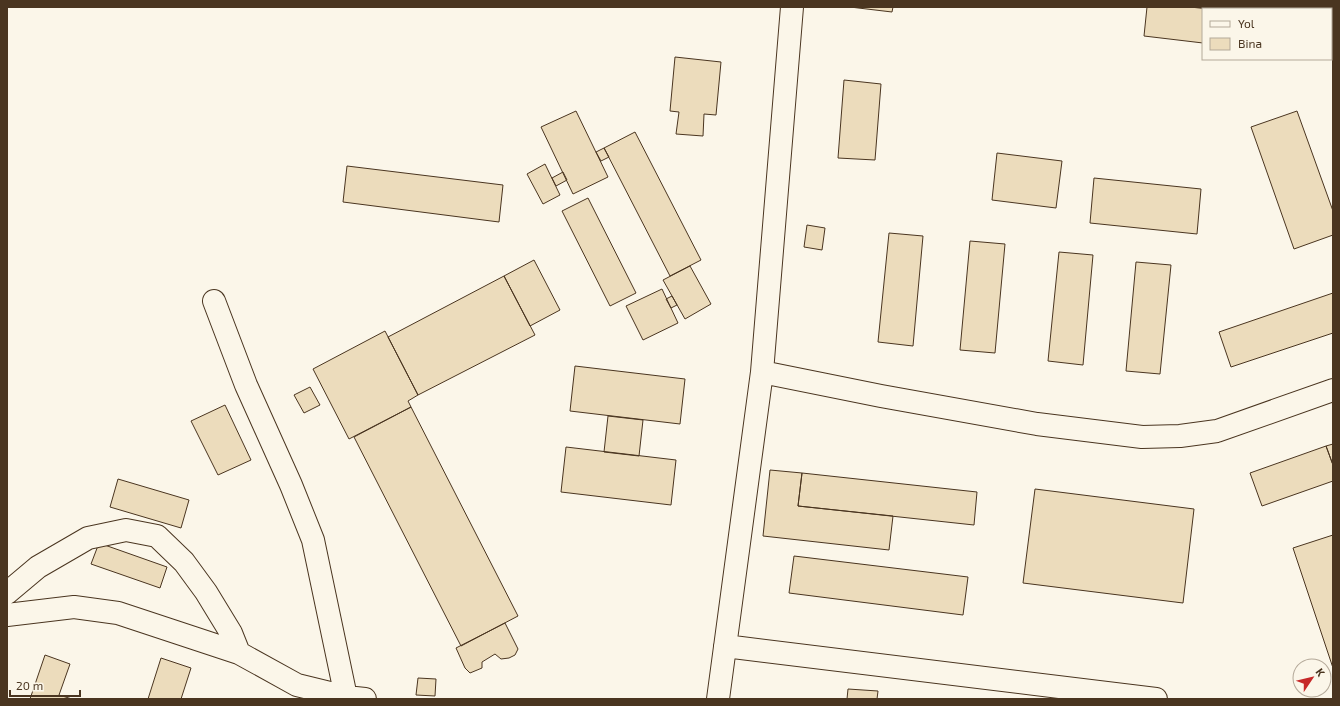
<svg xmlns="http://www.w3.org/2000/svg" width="1340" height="706" font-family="'Exo 2',sans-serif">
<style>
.building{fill:#ecdcbc;stroke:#4a3520}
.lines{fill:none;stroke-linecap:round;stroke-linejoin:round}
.minor-casing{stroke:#4a3520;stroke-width:24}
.minor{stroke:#fbf6e9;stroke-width:22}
</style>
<rect width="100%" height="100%" fill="#fbf6e9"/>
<path class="building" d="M 850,7 L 893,7 L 892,12 Z
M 1147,7 L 1190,7 L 1209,9 L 1203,9 L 1203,43 L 1144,36 Z
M 675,57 L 721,62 L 716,115 L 704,114 L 703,136 L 676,134 L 679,112 L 670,111 Z
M 844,80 L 881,84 L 875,160 L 838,158 Z
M 576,111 L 608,177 L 573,194 L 541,127 Z
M 1297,111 L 1333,211 L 1333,235 L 1294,249 L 1251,127 Z
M 635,132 L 701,260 L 670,276 L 604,148 Z
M 604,148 L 609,157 L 601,161 L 596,152 Z
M 997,153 L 1062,161 L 1056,208 L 992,200 Z
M 545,164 L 560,195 L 543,204 L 527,174 Z
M 347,166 L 503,185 L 499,222 L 343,202 Z
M 563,172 L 567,180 L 556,186 L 552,178 Z
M 1094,178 L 1201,189 L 1197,234 L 1090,223 Z
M 588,198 L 636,293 L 610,306 L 562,211 Z
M 807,225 L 825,228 L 822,250 L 804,247 Z
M 889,233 L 923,236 L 913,346 L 878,342 Z
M 970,241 L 1005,244 L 995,353 L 960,350 Z
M 1059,252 L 1093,255 L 1083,365 L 1048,361 Z
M 534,260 L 560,310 L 530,326 L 504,276 Z
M 1136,262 L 1171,265 L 1160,374 L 1126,371 Z
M 690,266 L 711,304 L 685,319 L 663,280 Z
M 504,276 L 535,335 L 418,395 L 388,337 Z
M 662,289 L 678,323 L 643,340 L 626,306 Z
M 1333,293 L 1333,333 L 1231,367 L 1219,332 Z
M 672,296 L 677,305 L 671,308 L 666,299 Z
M 385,331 L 418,395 L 408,401 L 411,407 L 349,439 L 313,369 Z
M 575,366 L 685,379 L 680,424 L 570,411 Z
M 310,387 L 320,405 L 304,413 L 294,395 Z
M 225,405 L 251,460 L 218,475 L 191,421 Z
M 411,407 L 518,616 L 461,646 L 354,437 Z
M 608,416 L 643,420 L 639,456 L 604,452 Z
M 1333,444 L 1333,465 L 1326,446 Z
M 1326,446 L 1333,465 L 1333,481 L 1262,506 L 1250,473 Z
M 566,447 L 676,460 L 671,505 L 561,492 Z
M 770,470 L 802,473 L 798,506 L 893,516 L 889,550 L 763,536 Z
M 802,473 L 977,492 L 974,525 L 798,506 Z
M 118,479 L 189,500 L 181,528 L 110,507 Z
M 1035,489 L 1194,509 L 1183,603 L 1023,583 Z
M 1333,535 L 1333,668 L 1293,548 Z
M 99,543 L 167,567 L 160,588 L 91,564 Z
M 794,556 L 968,577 L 963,615 L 789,593 Z
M 505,623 L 518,649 L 515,655 L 509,658 L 501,659 L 495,654 L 482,662 L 482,668 L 470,673 L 465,668 L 456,648 Z
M 45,655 L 70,664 L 59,695 L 72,699 L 30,699 Z
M 161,658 L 191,668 L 181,699 L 148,699 Z
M 418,678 L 436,679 L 435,696 L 416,695 Z
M 848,689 L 878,691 L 877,699 L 847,699 Z"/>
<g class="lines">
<g class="minor-casing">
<path id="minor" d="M 214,301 L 246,385 L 291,485 L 313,540 L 346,697
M 762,372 L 881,396 L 1037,424 L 1142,437 L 1180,436 L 1217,431 L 1333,390
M 7,593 L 38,567 L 88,538 L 126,530 L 157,536 L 184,562 L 206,592 L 231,633 L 239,653
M 7,615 L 74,607 L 118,613 L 239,653 L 297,685 L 346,697 L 365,699
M 725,646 L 1156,699
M 718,699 L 762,372 L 792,7"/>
</g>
<use href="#minor" class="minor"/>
</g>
<rect width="1340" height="706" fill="none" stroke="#4a3520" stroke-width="16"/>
<rect x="1202" y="8" width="130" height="52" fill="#fbf6e9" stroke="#b4a999"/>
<rect x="1210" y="21" width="20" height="6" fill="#fbf6e9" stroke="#b4a999"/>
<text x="1238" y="28" font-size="12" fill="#4a3520">Yol</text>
<rect x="1210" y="38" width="20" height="12" fill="#ecdcbc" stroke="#b4a999"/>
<text x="1238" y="48" font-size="12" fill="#4a3520">Bina</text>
<g transform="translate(1312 678) rotate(55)"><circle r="19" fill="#fbf6e9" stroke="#b4a999"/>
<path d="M0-3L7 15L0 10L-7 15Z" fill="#c62828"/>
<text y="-6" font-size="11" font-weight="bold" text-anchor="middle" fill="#4a3520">K</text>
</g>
<path d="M10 690v6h70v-6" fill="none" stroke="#4a3520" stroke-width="2"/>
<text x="16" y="690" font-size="12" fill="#4a3520" stroke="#fbf6e9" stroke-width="3" paint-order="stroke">20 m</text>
</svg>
